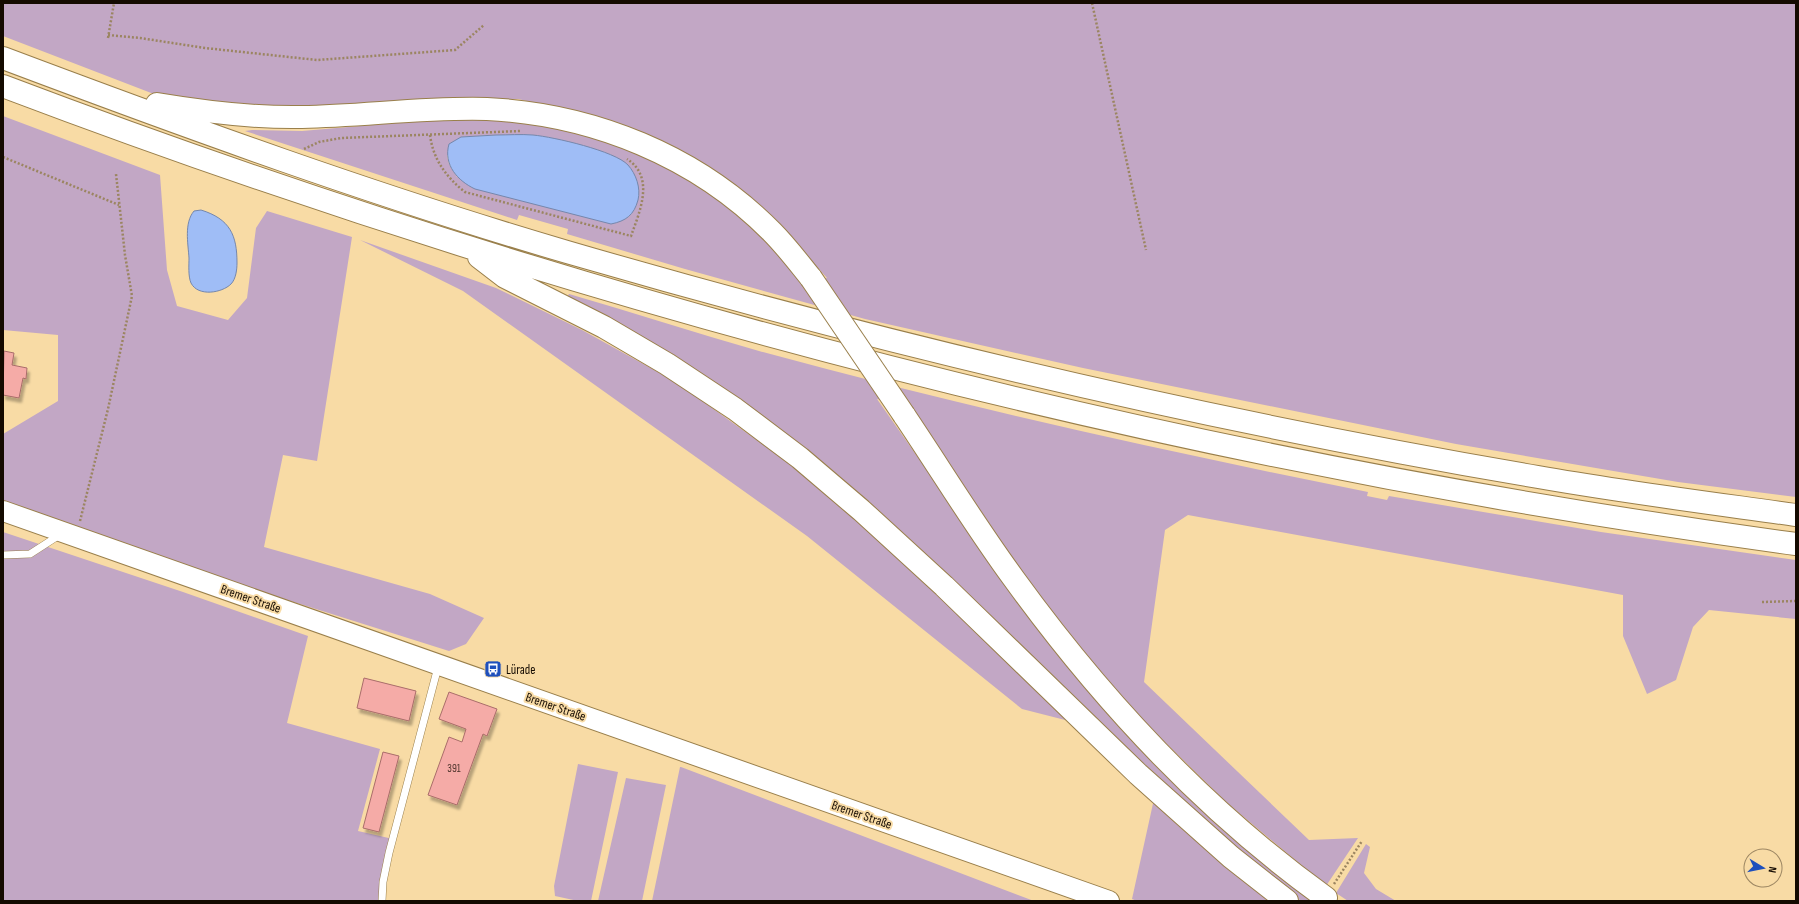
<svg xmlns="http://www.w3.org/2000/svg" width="1799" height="904" font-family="'Sofia Sans Condensed',sans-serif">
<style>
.green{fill:#c2a7c5;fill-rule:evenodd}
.water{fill:#9fbdf6;stroke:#7587ac}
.building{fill:#f5aba7;stroke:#a96d6a;filter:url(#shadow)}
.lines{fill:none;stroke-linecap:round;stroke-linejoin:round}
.service-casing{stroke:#997f4b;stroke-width:8}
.secondary-casing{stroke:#997f4b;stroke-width:22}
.motorway-casing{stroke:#997f4b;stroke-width:24}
.path{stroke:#9b8561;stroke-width:2.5;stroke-dasharray:2 2;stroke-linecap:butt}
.service{stroke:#fff;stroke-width:7}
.secondary{stroke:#fff;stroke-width:20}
.motorway{stroke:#fff;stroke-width:22}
.motorway-bridge-casing{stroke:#997f4b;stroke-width:24;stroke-linecap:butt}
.motorway-bridge{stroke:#fff;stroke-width:22}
.labels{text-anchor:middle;stroke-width:4;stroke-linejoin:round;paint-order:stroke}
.number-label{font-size:11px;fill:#4c322a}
.street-label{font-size:13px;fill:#140a00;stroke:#f8dba5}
.poi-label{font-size:13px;fill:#140a00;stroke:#f8dba5;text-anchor:start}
</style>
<defs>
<filter id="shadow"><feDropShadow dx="2.5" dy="4.5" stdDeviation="1" flood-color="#0004"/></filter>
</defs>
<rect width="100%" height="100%" fill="#f8dba5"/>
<path class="green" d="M 3,3 L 1796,3 L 1796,497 L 1678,482 L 1456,444 L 1083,368 L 865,319 L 685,269 L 567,234 L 568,229 L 519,215 L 517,220 L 245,131 L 252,130 L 302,131 L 441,119 L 493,119 L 536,124 L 622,145 L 670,168 L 718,198 L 750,224 L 787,262 L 800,283 L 827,278 L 773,218 L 731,184 L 589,115 L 518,99 L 441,99 L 303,113 L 159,96 L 3,36 ZM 496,135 L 533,135 L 457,177 L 449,164 L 447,156 L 461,137 Z
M 3,116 L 160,175 L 167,270 L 177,306 L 228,320 L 247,298 L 256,228 L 267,211 L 352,237 L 317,461 L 283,455 L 264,547 L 430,594 L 484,618 L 466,644 L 449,651 L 246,587 L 57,519 L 3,505 L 3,434 L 58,401 L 58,335 L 3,330 Z
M 360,240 L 496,288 L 582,330 L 676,382 L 829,492 L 1073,722 L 1022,709 L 807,536 L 463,291 Z
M 569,294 C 632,312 695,333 759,351 C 960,406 1164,451 1368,492 L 1367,496 L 1387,500 L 1389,496 L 1601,532 L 1796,560 L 1796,619 L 1709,610 L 1693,627 L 1676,680 L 1647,694 L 1623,636 L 1623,595 L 1188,515 L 1165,530 L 1144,682 L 1309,840 L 1358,838 L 1326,886 L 1227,803 L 1140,718 L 1074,642 L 1017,567 L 909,404 L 877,399 L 995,567 L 1309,899 L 1309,901 L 1301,901 L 1214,832 L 890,524 L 566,299 Z
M 3,532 L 183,592 L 308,636 L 287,723 L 380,749 L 358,831 L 393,839 L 382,901 L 3,901 Z
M 578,764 L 618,772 L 591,901 L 578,901 L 555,896 L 554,886 Z
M 680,767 L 681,767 L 1034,901 L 652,901 Z
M 626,778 L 666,785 L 642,901 L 598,901 Z
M 1154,799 L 1260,891 L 1267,901 L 1137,901 L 1132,899 Z
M 1366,844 L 1370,847 L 1364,873 L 1376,889 L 1396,901 L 1348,901 L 1336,893 Z"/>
<path class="water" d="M 496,135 C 508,135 521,134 533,135 C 554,137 615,151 628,165 C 636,174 641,188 638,200 C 634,215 626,221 611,224 L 475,189 C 458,181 443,165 449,144 L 461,137 Z
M 201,210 C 230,219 237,235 237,263 C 237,269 236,279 231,284 C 222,293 198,297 191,283 C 188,276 189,265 189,258 C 188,243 184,223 194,211 Z"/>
<path class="building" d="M 4,351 L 14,353 L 12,365 L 27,368 L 26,379 L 23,378 L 19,398 L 3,395 Z
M 364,678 L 416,691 L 409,721 L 357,708 Z
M 449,692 L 497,709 L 487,736 L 483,734 L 457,805 L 428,795 L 449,737 L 462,742 L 466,729 L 439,719 Z
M 383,752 L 399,756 L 379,832 L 363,828 Z"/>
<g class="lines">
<g class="service-casing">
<path id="service" d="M 3,555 L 30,554 L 61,534
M 382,901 L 383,882 L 389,853 L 438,667"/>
</g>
<g class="secondary-casing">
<path id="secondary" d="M 3,511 L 1109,901"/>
</g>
<g class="motorway-casing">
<path id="motorway" d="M 3,58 C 189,128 376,196 567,252 C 886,345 1210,421 1538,477 C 1623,492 1710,503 1796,515
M 3,86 C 581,305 1183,461 1796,544
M 157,104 C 205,112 254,118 302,117 C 364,116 426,107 487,109 C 593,114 697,156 772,232 C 786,246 798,262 811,278
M 479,257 L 505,277 L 604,327 L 667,364 L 735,409 L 800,458 L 861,510 L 944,586 L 1138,774 L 1231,857 L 1287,901
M 904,415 C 941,470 975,526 1014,579 C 1101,699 1205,811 1326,898"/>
</g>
<path class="path" d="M 1092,3 L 1146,250
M 108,35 L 140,38 L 205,48 L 317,60 L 455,50 L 484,25
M 108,38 L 114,3
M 430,135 C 433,159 446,177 465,192 L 631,236 C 640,211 655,177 627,159
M 304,149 L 319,142 L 341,138 L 521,131
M 3,157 L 119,205
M 80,521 L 108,409 L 132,296 L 125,255 L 116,174
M 1762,602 L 1796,601
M 1334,884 L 1362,841"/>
<use href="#service" class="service"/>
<use href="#secondary" class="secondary"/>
<use href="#motorway" class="motorway"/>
<g class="motorway-bridge-casing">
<path id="motorway-bridge" d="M 811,278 L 904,415"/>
</g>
<use href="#motorway-bridge" class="motorway-bridge"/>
</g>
<defs>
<g id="bus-square" transform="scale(0.9)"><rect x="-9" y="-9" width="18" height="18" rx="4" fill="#1e4fbc" stroke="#f8dba5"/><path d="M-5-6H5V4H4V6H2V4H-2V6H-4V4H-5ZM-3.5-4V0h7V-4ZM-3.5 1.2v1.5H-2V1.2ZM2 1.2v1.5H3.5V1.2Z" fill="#fff"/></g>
</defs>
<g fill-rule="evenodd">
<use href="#bus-square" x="493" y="669"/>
</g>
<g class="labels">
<g class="number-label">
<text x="454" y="772">391</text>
</g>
<g class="street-label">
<text transform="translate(251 598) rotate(19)" y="5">Bremer Straße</text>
<text transform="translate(556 706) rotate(19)" y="5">Bremer Straße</text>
<text transform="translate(862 814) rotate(19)" y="5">Bremer Straße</text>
</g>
<g class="poi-label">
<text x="506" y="674">Lürade</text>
</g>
</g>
<rect width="1799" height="904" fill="none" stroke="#140a00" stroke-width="8"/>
<g transform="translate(1763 868) rotate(100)"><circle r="19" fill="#f8dba5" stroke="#9d8763"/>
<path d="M0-3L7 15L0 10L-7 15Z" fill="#1e4fbc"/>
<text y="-6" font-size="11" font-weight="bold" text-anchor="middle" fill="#140a00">N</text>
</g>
</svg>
